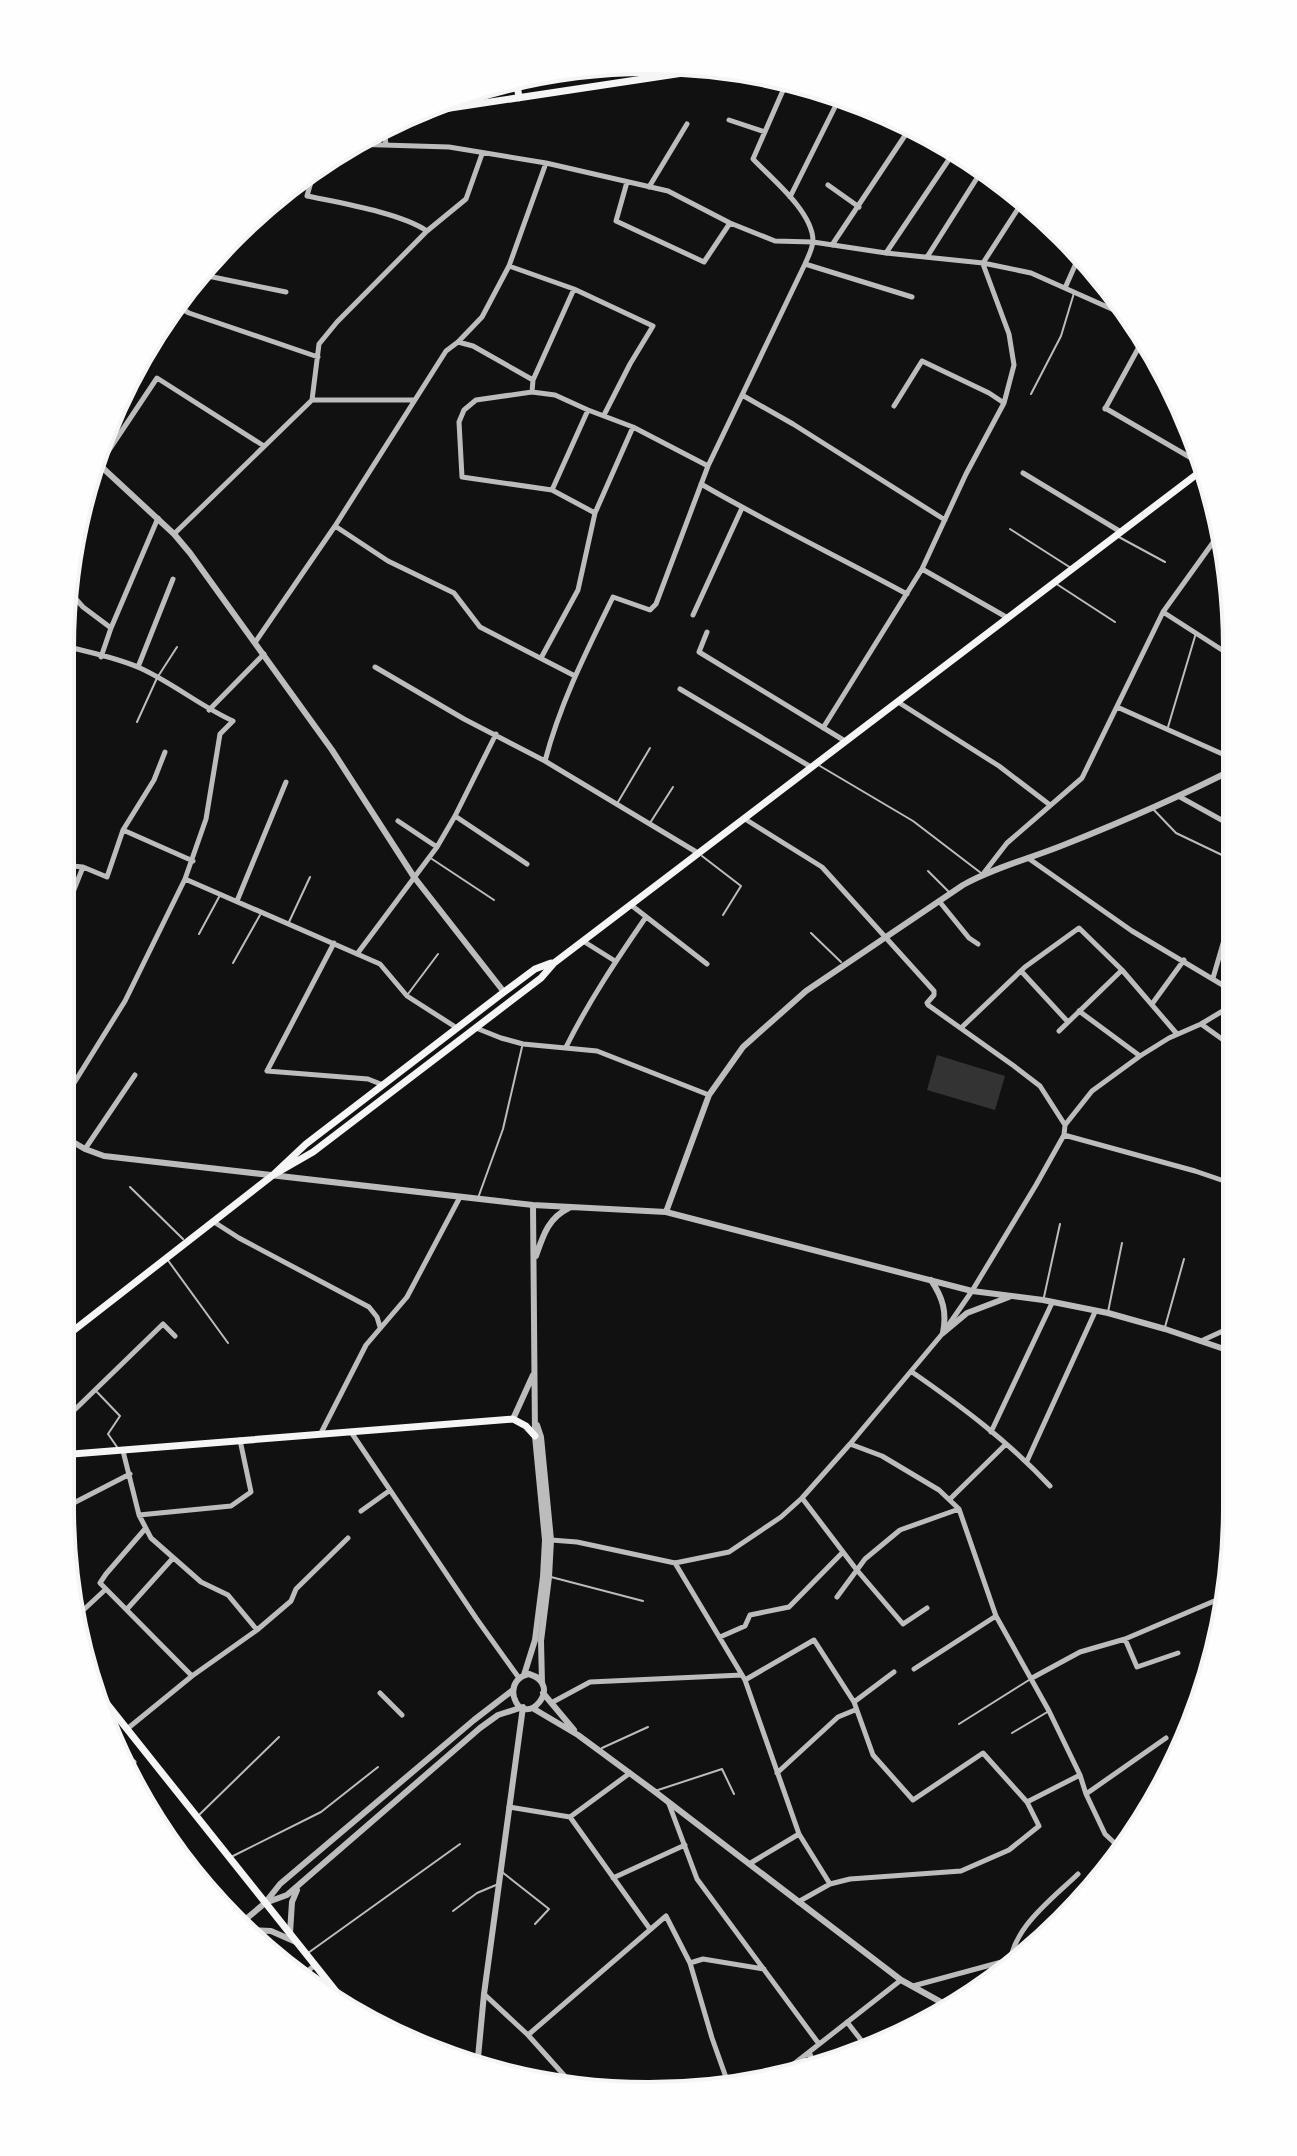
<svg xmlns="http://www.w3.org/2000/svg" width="1297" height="2156" font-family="'PT Sans',sans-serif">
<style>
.water{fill:#333}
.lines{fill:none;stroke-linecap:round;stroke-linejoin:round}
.service{stroke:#bcbcbc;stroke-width:2}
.minor{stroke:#bcbcbc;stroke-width:5}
.tertiary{stroke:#bcbcbc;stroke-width:6}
.secondary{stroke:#f5f5f5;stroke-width:7}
.rim{fill:none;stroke:#f5f5f5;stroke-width:4}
</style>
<rect width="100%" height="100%" fill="#111"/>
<path class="water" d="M 937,1055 L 1005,1076 L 995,1110 L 927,1090 Z"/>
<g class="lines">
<path class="service" d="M 1117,310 L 1121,302
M 1031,394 L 1061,336 L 1074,293
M 1010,529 L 1071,568
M 1117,536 L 1165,562
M 1055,583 L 1115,622
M 137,722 L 157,678 L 177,647
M 1168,727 L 1196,633
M 820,766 L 913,821 L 981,873
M 618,802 L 650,748
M 1153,809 L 1176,833 L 1222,855
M 650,823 L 673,787
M 702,856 L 741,886 L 723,915
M 432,859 L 494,900
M 928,871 L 950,893
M 289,922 L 310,877
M 811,933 L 841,962
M 199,934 L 219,897
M 233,963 L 260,915
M 408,994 L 438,954
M 130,1187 L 183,1239
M 478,1198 L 503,1129 L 522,1047
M 167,1259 L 228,1343
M 1044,1297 L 1060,1224
M 1108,1312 L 1122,1243
M 1165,1327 L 1184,1259
M 97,1392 L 120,1416 L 108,1434 L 117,1447
M 551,1577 L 643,1601
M 959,1724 L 1029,1680
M 1012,1733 L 1049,1711
M 602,1748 L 648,1727
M 655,1791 L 722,1769 L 734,1794
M 200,1814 L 279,1737
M 233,1856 L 321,1812 L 378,1767
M 502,1872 L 549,1909 L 535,1924
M 453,1911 L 477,1893 L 496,1885
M 308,1953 L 460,1844
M 435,2052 L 439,2048"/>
<path class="minor" d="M 729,120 L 765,132
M 384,126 L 386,145
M 350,144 L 449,147 L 546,163 L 668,191 L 730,223 L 775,241 L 813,242 L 886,253 L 983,263 L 1031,273 L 1132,318
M 316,164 L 307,196 C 340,203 401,213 427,231
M 627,182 L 616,221 L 704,262 L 730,223
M 828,185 L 859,207
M 649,187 L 687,124
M 790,197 L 841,95
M 832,245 L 912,125
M 886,253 L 956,149
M 927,257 L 984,167
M 983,263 L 1023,201
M 805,264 L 912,297
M 509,266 L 574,289 L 653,326 L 630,364 L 604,415
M 198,274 L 286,292
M 1065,288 L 1081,252
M 173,304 L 189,313 L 318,357
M 458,342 L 473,346 L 533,380
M 532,392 L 533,380 L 574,289
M 742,395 L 793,424 L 945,520
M 312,400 L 319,344 L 337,322 L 427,231 L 466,199 L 482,154
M 312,400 L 414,400
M 894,406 L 922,361 L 989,393 L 1004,403
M 1105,408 L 1205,466
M 1105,409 L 1145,336
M 99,465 L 157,378 L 264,446
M 1023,473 L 1121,532
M 701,484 C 768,523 839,557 907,594
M 552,490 L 588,410
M 595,513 L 633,427
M 335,526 L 388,561 L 454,593 L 480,627 L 575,676
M 174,534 L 312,400
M 922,569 L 1008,618
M 66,588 L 83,607 L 111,628
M 1163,612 L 1233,657 L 1236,652
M 693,615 L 742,508
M 707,632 L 699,652 L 845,741
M 256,641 L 335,526 L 446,351 L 458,342 L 482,317 L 509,266 L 546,163
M 101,657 L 111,628 L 158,518
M 541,658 L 578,590 L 595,513 L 552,490 L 462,477 L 459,422 L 464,410 L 476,400 L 532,392 L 555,395 L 588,410 L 633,427 L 708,466
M 138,667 L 173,579
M 375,667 L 464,719 L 545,761 L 698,853
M 680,689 L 811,767
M 898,702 L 999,766 L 1050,805
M 1117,707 L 1236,760
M 209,710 L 264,654
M 823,728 L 922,569 L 966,474 L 1004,403 L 1014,365 L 1009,334 L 983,264
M 545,761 C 560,703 587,650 613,597 L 650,610 L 656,604 L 708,466 L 805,264 C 808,257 813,248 813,240 C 812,211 772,179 753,159 L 788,79
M 1180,797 L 1236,828
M 455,816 L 527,864
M 745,819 L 822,867 L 934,991 L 934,995 L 927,1003 L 928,1005 L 1014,1066 L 1040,1086 L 1065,1125
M 398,821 L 437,847
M 123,830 L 154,780 L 165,752
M 1028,858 L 1132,931 L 1236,993
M 61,865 L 83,867 L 107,877 L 123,830 L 193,861
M 983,874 L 1007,843 L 1082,778 L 1163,612 L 1222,530
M 185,879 L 380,964 L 407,996 L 457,1028
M 237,901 L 286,782
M 939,901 L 969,938 L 978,944
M 631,905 L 707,964
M 61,922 L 83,867
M 583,941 L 615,961
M 334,943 L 267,1071 L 368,1079 L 383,1085
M 357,954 L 437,847 L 455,816 L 496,734
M 1021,971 L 1068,1022
M 1213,978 L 1236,899
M 1152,1004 L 1184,960
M 1079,1011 L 1140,1056
M 1201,1024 L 1236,1049
M 476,1028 L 501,1038 L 523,1044 L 597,1051 L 709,1095
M 961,1028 L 1025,967 L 1079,928 L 1122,970 L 1177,1034
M 1059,1031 L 1122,970
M 566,1047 C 589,1001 617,959 646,917
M 61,1104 L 125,1001 L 185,879 L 206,819 L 220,734 L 233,721 C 200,706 173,683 140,668 C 116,657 87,652 61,645
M 1064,1135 L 1195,1171 L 1236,1185
M 85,1149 L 135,1075
M 214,1222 L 239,1238 L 369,1307 L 377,1317 L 380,1327
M 1201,1341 L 1236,1325
M 912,1372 C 961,1406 1009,1442 1050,1486
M 60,1424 L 163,1324 L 175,1336
M 351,1432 L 476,1618 L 519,1678
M 991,1432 L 1052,1303
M 321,1433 L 366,1345 L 407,1297 L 460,1197
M 850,1444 L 882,1456 L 939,1490 L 959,1509 L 996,1616 L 1049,1711 L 1080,1775 L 1086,1794 L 1105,1834 L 1123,1851
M 123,1451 L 139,1515 L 151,1538 L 201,1582 L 228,1595 L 257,1630
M 1027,1461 L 1095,1312
M 802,1498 L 856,1569 L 903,1624 L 927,1608
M 950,1499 L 1006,1444
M 60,1510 L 130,1474
M 361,1511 L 389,1491
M 139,1515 L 231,1506 L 251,1492 L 240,1440
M 145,1529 L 106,1574 L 100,1583 L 192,1676
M 551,1540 L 577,1542 L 675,1563 L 729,1552 L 781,1517 L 802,1498 L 850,1444 L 943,1333 L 972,1291 L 1036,1185 L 1064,1135 L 1065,1125 L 1092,1091 L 1140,1056 L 1169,1038 L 1201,1024 L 1236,1003
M 675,1563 L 745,1680 L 799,1834 L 830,1884
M 837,1597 L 865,1559 L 900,1530 L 959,1509
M 128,1608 L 173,1558
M 78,1615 L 106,1589
M 720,1637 L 745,1626 L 750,1615 L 789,1607 L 843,1552
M 1125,1639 L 1137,1667 L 1178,1653
M 914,1669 L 996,1616
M 1032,1678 L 1080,1652 L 1125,1639 L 1226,1596
M 745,1680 L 814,1640 L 854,1702 L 873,1755 L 913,1800 L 983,1753 L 1027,1802
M 380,1693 L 402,1715
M 854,1702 L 894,1672
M 551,1703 L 590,1682 L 742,1675
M 127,1729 L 192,1676 L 257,1630 L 291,1601 L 296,1589 L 348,1538
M 129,1767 L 134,1762
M 777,1773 L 838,1717 L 855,1710
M 1086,1794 L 1166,1738
M 669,1804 L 697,1879 L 819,2044
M 509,1807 L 570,1817 L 650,1929
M 570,1817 L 630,1773
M 749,1864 L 799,1834
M 613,1878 L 685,1845
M 798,1902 L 830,1884 L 850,1879 L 961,1871 L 1009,1850 L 1039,1826 L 1027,1802 L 1080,1775
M 690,1963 L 703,1959 L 764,1969
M 1009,1972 C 1009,1930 1050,1901 1078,1874
M 298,1979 L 315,1965
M 913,1986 L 1009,1960
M 484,1994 L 528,2035 L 571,2083
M 847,2022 L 868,2049
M 528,2035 L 666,1916 L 690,1963 L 712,2038 L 728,2083
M 809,2052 L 816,2068
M 781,2074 L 901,1980"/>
<path class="tertiary" d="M 92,458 L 174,534 L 190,553 L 332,750 L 414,877 L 504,992
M 61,1135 L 85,1149 L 104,1156 L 533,1205 L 666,1212 L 972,1291 L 1043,1300 L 1108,1313 L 1165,1329 L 1236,1353
M 666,1212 L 709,1095 L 743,1047 L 806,991 L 963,885 C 995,867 1032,858 1066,844 C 1124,821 1181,796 1236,768
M 536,1256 C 543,1236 548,1218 569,1208
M 931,1280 C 943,1298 947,1312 943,1333
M 943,1333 L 967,1313 L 1009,1297
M 513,1419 L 533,1375
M 537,1425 L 541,1437 L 551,1540 L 549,1577 L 541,1641 L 542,1683
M 529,1674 C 566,1685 524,1731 514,1697 C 511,1685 518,1676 529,1674 Z
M 524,1675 L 535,1640 L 543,1577 L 545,1540 L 535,1436 L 533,1205
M 543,1693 L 574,1730
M 534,1709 L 578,1735 L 654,1791 L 901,1980 L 948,2006
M 265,1903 L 287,1895 L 480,1728 L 498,1715 L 523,1707 L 484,1994 L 477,2068
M 240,1924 L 265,1903 L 280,1884 L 474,1720 L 513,1690
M 246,1930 L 271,1931 L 296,1942
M 290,1933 L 292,1902 L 297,1890"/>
<path class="secondary" d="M 516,77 L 519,98
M 513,78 L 583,66
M 404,115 L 683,73 L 766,72
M 273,1175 L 313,1152 L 541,978 L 554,963 L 1205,468
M 60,1341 L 273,1175 L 306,1144 L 504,992 L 535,969 L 551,963
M 60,1455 L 513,1419 L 526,1426 L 535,1436
M 88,1680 L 346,2004"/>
</g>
<path d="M0 0H1297V2156H0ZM648 74H649A574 574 0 0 1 1223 648V1508A574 574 0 0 1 649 2082H648A574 574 0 0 1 74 1508V648A574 574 0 0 1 648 74Z" fill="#fefefe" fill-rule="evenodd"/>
<path class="rim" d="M648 74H649A574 574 0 0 1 1223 648V1508A574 574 0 0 1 649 2082H648A574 574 0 0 1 74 1508V648A574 574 0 0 1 648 74Z"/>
</svg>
